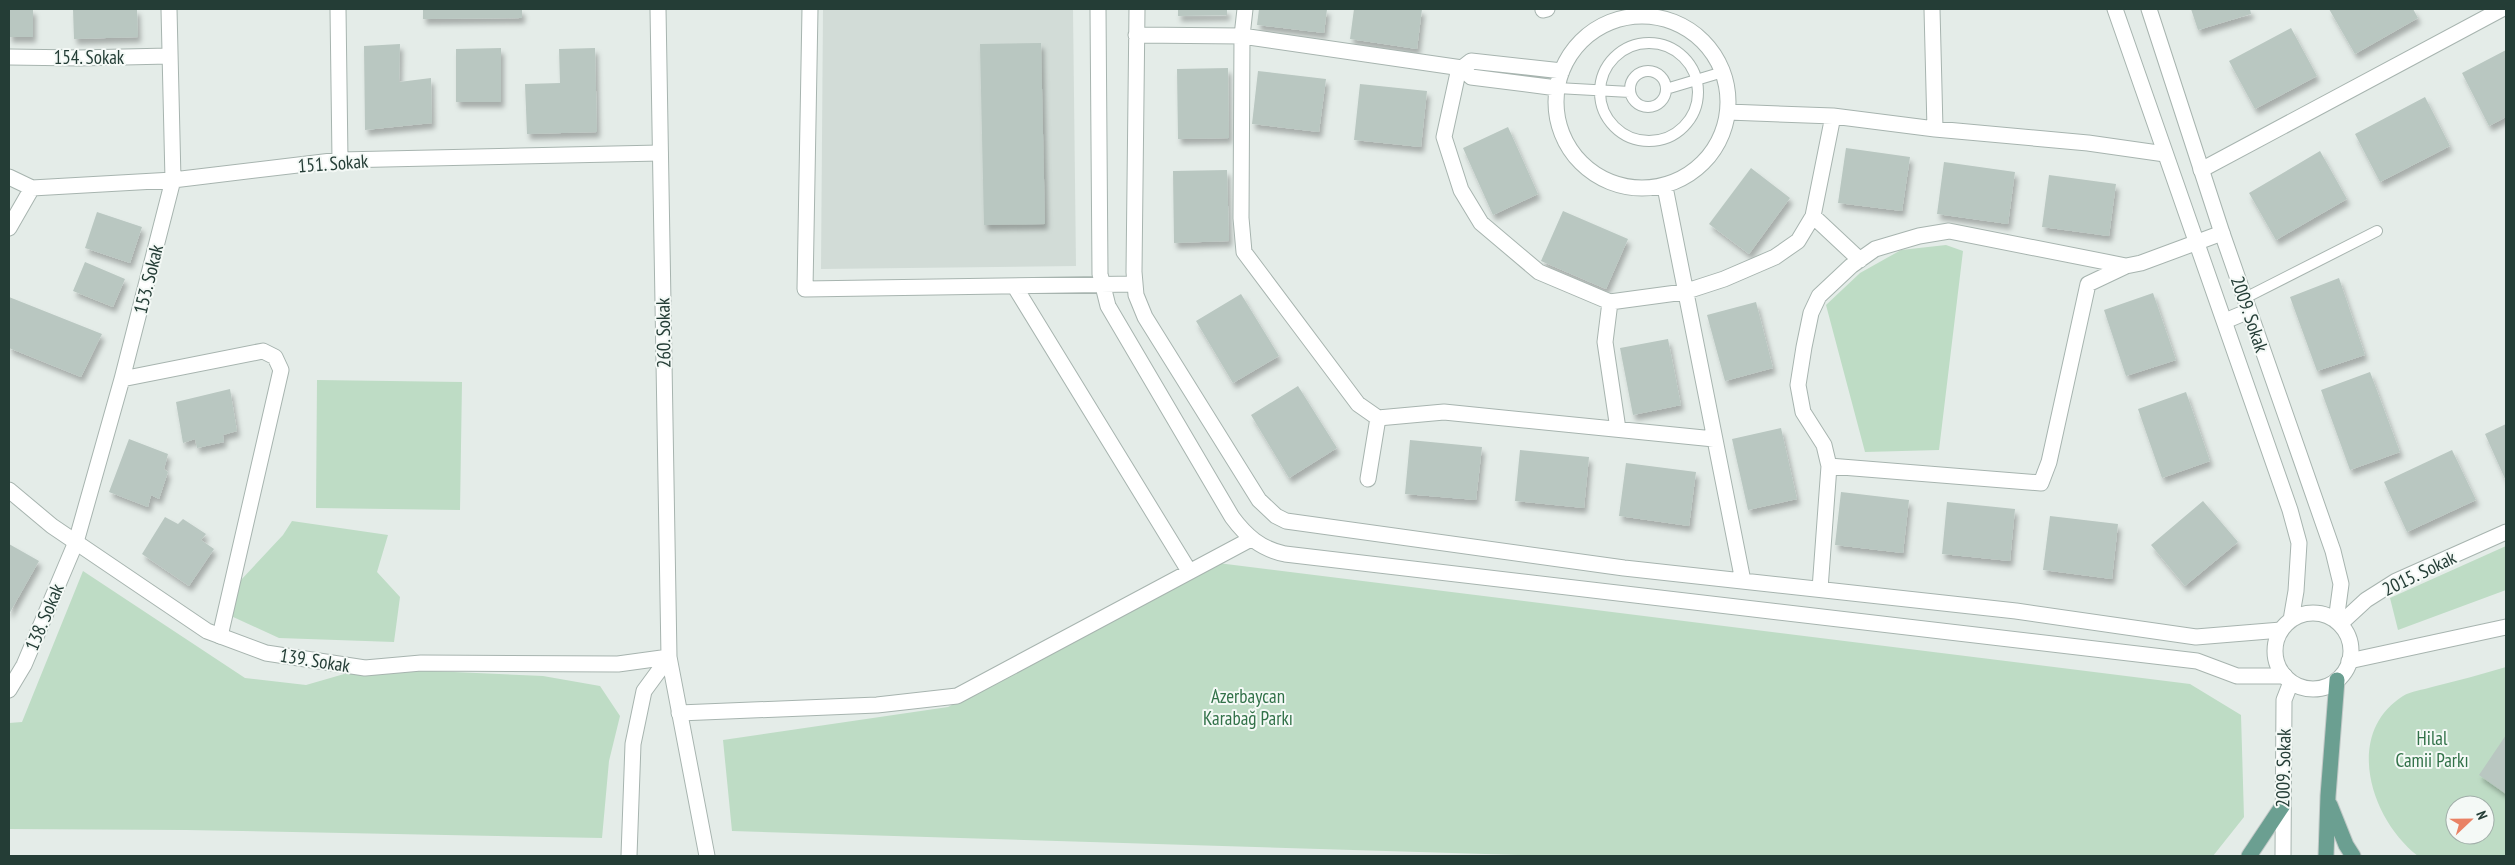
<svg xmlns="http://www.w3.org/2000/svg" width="2515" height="865" font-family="'PT Sans Narrow',sans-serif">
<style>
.built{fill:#d2dcd7}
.green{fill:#bedcc5;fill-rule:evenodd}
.building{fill:#b9c7c1;filter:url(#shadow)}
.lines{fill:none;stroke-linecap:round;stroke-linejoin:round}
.service-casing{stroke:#a7b4af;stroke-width:12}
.minor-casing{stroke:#a7b4af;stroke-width:17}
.tertiary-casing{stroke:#a7b4af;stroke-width:17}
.primary-casing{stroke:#c2c9c7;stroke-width:17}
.service{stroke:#fff;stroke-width:10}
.minor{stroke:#fff;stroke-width:15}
.tertiary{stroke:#fff;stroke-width:15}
.primary{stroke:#6b9f91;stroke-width:15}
.labels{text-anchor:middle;stroke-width:4;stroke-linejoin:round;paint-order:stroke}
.street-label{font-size:19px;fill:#243d36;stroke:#f4f9f6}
.park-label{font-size:19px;fill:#317148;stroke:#f4f9f6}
</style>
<defs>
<filter id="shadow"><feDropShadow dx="3" dy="5.5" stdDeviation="2.5" flood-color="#0004"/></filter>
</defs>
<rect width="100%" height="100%" fill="#e4ece8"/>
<path class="built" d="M 823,9 L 1073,9 L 1076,266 L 821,269 Z"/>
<path class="green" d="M 1946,245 L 1963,251 L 1939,450 L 1865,452 L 1826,305 L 1860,273 L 1901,250 Z
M 317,380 L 462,382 L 460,510 L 316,508 Z
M 292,521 L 388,535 L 377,572 L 400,597 L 394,642 L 279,638 L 231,616 L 240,581 L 283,535 Z
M 2506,546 L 2506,590 L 2398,630 L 2390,598 Z
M 1218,563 L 2190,684 L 2241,715 L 2244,817 L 2213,856 L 1551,856 L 732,831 L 723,740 L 948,707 Z
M 83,571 L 245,678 L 306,685 L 365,668 L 543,676 L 600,686 L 620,716 L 609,761 L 602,838 L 186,830 L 9,829 L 9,723 L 22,722 Z
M 2506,667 L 2506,856 L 2418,856 C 2371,820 2343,734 2403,696 C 2411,691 2423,690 2432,687 C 2457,681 2482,674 2506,667 ZM 2455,805 L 2485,805 L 2485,835 L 2455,835 Z"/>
<path class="building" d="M 9,9 L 33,9 L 33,37 L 9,37 Z
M 73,9 L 137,9 L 138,37 L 74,39 Z
M 423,9 L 522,9 L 522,18 L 423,19 Z
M 1178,9 L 1227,9 L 1227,15 L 1178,16 Z
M 1259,9 L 1327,9 L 1324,33 L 1257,25 Z
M 1354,9 L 1422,9 L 1417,49 L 1350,39 Z
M 2191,9 L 2250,9 L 2251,14 L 2198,30 Z
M 2329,9 L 2413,9 L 2418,18 L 2355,54 Z
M 2291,28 L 2317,76 L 2255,109 L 2229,61 Z
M 1041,43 L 1045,224 L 984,225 L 980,44 Z
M 400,44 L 399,82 L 431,78 L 432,123 L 365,130 L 364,46 Z
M 501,48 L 501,102 L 456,102 L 456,49 Z
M 595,48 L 597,132 L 527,134 L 525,84 L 560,83 L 559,49 Z
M 2506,50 L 2506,117 L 2489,126 L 2462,73 Z
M 1228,68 L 1229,138 L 1178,139 L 1177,69 Z
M 1258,71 L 1326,79 L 1319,132 L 1252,124 Z
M 1360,84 L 1427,91 L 1421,147 L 1354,140 Z
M 2425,97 L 2450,146 L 2380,182 L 2355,134 Z
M 1508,127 L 1538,194 L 1493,215 L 1463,148 Z
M 1846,148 L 1910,157 L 1902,211 L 1838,203 Z
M 2320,151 L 2347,199 L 2276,240 L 2249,193 Z
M 1944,162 L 2015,172 L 2008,224 L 1937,214 Z
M 1751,168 L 1790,198 L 1749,254 L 1709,224 Z
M 1227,170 L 1229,241 L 1174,243 L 1173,171 Z
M 2049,175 L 2116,184 L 2109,236 L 2042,227 Z
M 1563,211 L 1628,239 L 1606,289 L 1541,261 Z
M 97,212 L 142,227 L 130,263 L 85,248 Z
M 85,262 L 125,279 L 113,307 L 73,291 Z
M 2339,278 L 2365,355 L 2317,371 L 2290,297 Z
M 2153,293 L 2176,360 L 2126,376 L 2104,310 Z
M 1241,294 L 1279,356 L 1233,383 L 1196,321 Z
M 9,297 L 102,334 L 81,377 L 9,348 Z
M 1756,302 L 1773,368 L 1725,381 L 1707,315 Z
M 1668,339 L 1681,405 L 1633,415 L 1620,348 Z
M 2370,372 L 2400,452 L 2350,470 L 2321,390 Z
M 1298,386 L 1337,448 L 1289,478 L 1251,415 Z
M 230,389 L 237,431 L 223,435 L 224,442 L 197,448 L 195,439 L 183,443 L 176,402 Z
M 2186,392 L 2210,461 L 2162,478 L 2138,409 Z
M 2506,424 L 2506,481 L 2485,434 Z
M 1781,428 L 1797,499 L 1748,510 L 1732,439 Z
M 129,439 L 168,454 L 164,469 L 168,472 L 159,499 L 151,495 L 148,507 L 109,492 Z
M 1410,440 L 1482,447 L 1476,500 L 1405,494 Z
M 1520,450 L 1589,457 L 1584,508 L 1515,501 Z
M 2452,450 L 2476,500 L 2407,532 L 2384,482 Z
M 1626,463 L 1696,472 L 1689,526 L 1619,516 Z
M 1841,492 L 1909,500 L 1903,553 L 1835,545 Z
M 2203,501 L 2238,542 L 2185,586 L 2151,545 Z
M 1947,502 L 2015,509 L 2010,561 L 1942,554 Z
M 2050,516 L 2118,524 L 2112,579 L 2043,570 Z
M 165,517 L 178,524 L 183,519 L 206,534 L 201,540 L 214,549 L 189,586 L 142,554 Z
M 9,544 L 39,561 L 9,614 Z
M 2506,735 L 2506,794 L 2479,775 Z"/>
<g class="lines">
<g class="service-casing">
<path id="service" d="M1600 92a49 49 0 1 1 98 0a49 49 0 1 1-98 0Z
M1630 89a18 18 0 1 1 36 0a18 18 0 1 1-36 0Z
M 1557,88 L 1630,92
M 1666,89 L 1723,72
M 2245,298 L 2377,231"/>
</g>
<g class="minor-casing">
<path id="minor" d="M 338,9 L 340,160
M 810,9 L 805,289 L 1135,284
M 1098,9 L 1100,274 L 1108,306 L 1232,517 C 1246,536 1261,549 1285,554 L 2197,661 L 2237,676 L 2285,676
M 1137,9 L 1134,272 L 1136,295 L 1145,317 L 1259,500 L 1276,516 L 1286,521 L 1624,568 L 2016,611 L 2196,637 L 2281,630
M 1245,9 L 1242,36 L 1241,218 L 1244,252 L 1358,404 L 1378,418 L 1444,412 L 1714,439
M 1932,9 L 1935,129
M 1543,10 L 1547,9
M1556 102a86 86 0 1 1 172 0a86 86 0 1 1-172 0Z
M 1136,35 L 1242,36 L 1462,68 L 1471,77 L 1557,88
M 9,57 L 79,58 L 169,56
M 1459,68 L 1444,137 L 1461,190 L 1481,223 L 1539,272 L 1610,302 L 1684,292 L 1724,279 L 1775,257 L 1798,241 L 1813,216 L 1833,116
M 1462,68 L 1471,61 L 1562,71
M 1728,112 L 1833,116 L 1935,129 L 2088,143 L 2165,154
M 2201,170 L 2502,9
M 9,177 L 32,188 L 173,180 L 340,160 L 660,153
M 1665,187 L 1743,581
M 1813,216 L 1860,260
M 9,228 L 32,188
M 1015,287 L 1189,571
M 1610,302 L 1605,342 L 1618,429
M 2225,321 L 2249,311
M 122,379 L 263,351 L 275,357 L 281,370 L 220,636
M 1829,466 L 2041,483 L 2049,462 L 2088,284 L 2126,266
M 1368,479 L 1378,418
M 1820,589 L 1829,466 L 1824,445 L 1803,412 L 1798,385 L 1804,347 L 1811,313 L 1819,296 L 1851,266 L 1875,249 L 1919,236 L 1949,231 L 2126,266 L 2141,263 L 2222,233
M 2340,624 L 2366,600 L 2396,581 L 2506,532
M 2349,661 L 2506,627
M 9,690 L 24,665 L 76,542 L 122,379 L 173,180 L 169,9
M 679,713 L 877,705 L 957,696 L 1251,539"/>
</g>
<g class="tertiary-casing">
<path id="tertiary" d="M 658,9 L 669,657 L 707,856
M 2115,9 L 2290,510 L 2299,543 L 2296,591 L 2291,620
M 2149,9 L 2222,233 L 2333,551 L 2341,584 L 2336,621
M 9,490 L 52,526 L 207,631 L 266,653 L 365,668 L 421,663 L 618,664 L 669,657
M2275 651a38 38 0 1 1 76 0a38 38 0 1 1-76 0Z
M 629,856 L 633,744 L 644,691 L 669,657
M 2283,856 L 2284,700 L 2291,682"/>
</g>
<g class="primary-casing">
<path id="primary" d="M 2330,805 L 2346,845 L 2353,856
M 2249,856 L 2283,805
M 2326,856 L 2328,796 L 2337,680"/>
</g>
<use href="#service" class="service"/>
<use href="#minor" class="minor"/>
<use href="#tertiary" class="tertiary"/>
<use href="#primary" class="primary"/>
</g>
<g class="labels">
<g class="street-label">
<text x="89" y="64">154. Sokak</text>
<text transform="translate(333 163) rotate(-4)" y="7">151. Sokak</text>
<text transform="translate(148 279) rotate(-76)" y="7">153. Sokak</text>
<text transform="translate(2250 314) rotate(71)" y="7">2009. Sokak</text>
<text transform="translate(663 333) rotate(-91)" y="7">260. Sokak</text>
<text transform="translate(2419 573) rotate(-26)" y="7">2015. Sokak</text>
<text transform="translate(44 617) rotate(-67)" y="7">138. Sokak</text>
<text transform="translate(315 660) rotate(9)" y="7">139. Sokak</text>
<text transform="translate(2283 768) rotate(-89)" y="7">2009. Sokak</text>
</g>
<g class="park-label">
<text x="1248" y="703">Azerbaycan<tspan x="1248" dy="22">Karabağ Parkı</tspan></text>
<text x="2432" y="745">Hilal<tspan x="2432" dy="22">Camii Parkı</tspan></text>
</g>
</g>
<rect width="2515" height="865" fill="none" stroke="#243d36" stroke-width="20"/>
<g transform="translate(2470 820) rotate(68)"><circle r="24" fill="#f4f9f6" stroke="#a1aea9"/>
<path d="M0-4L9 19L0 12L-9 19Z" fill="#e98265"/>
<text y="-8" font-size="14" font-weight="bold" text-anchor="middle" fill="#243d36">N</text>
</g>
</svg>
